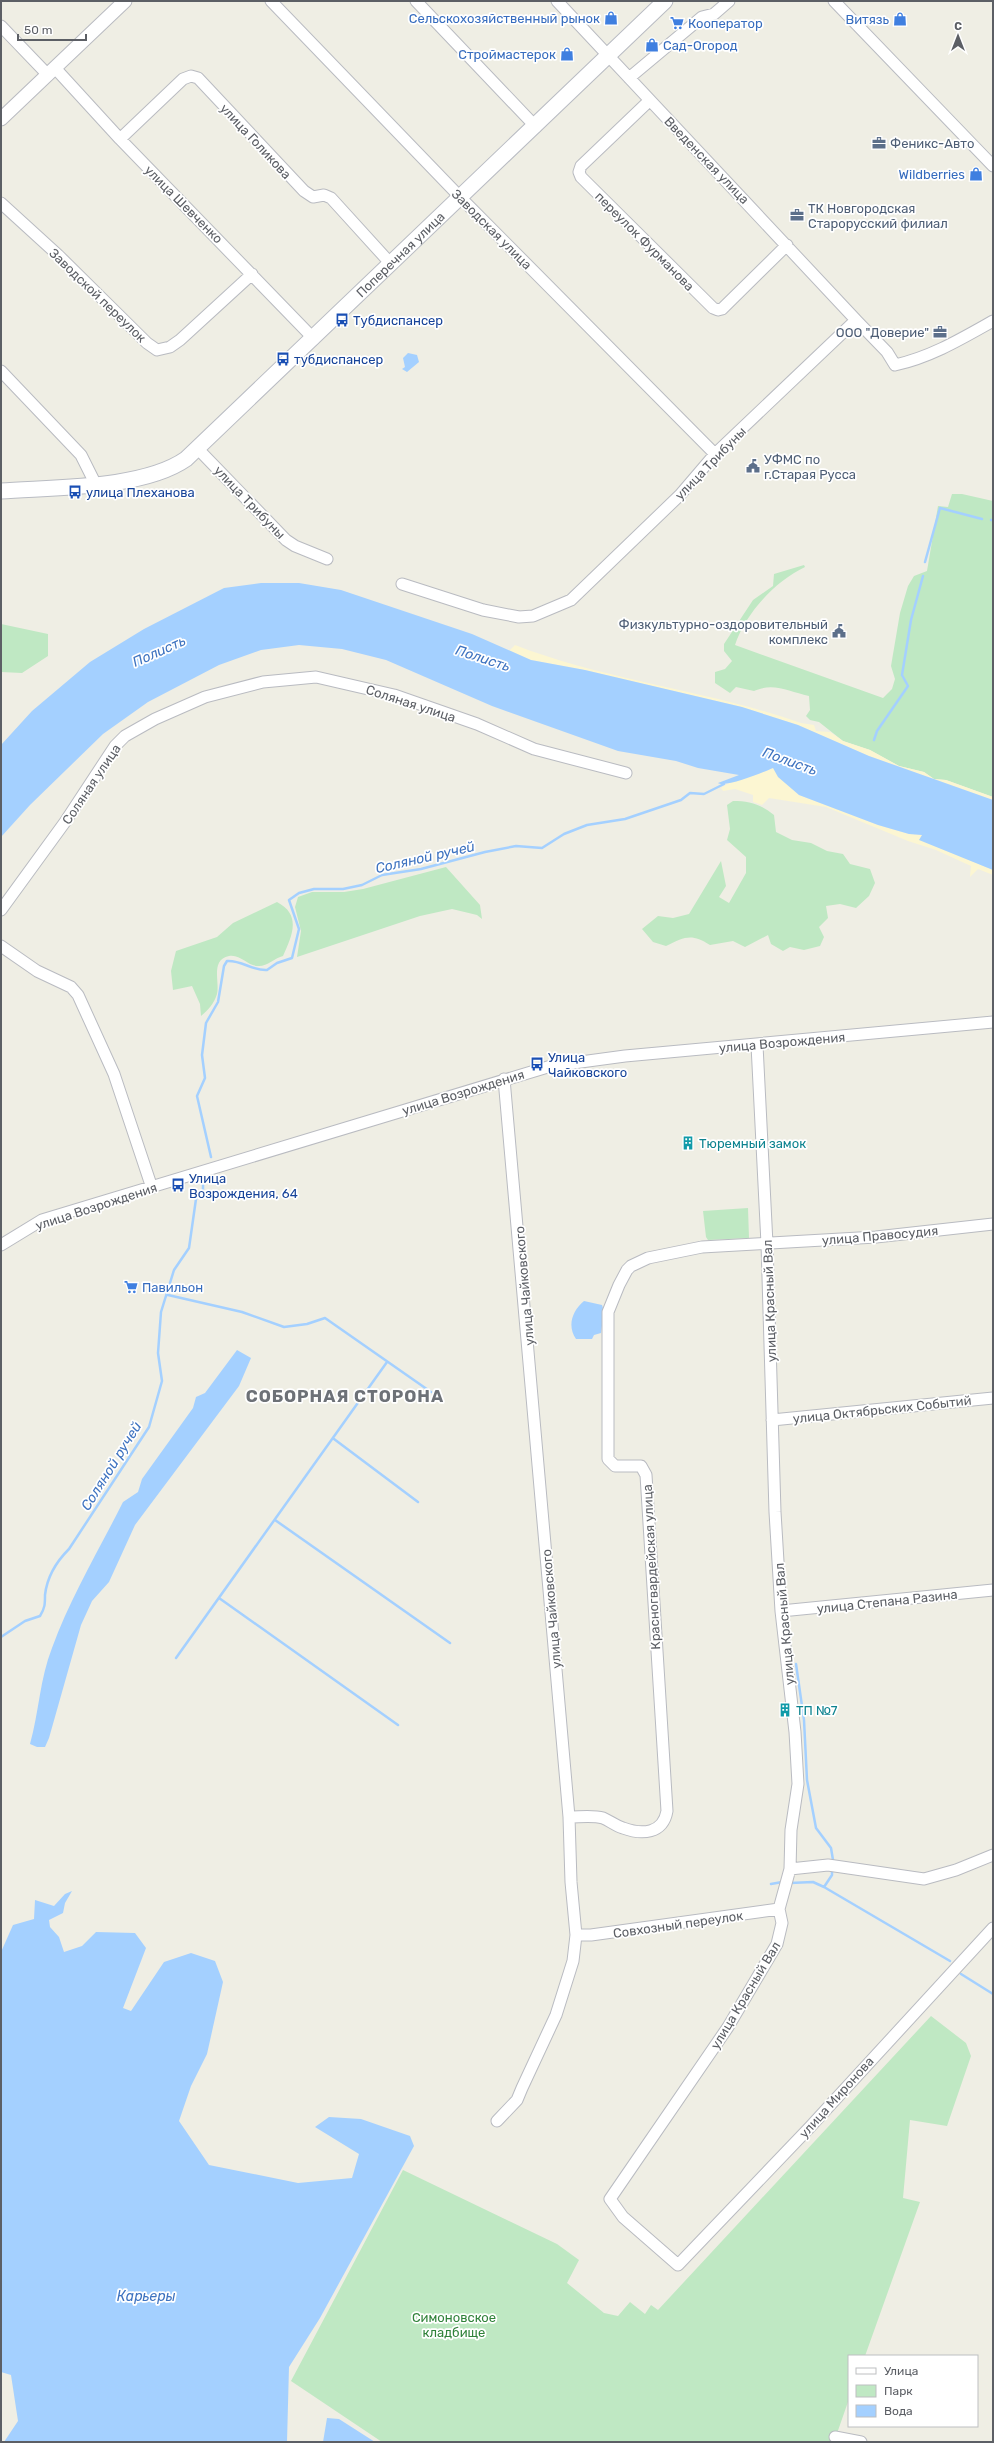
<svg xmlns="http://www.w3.org/2000/svg" width="994" height="2443" font-family="Rubik,sans-serif">
<style>
.green{fill:#bfe8c3}
.sand{fill:#fcf6d2}
.water{fill:#a4d0ff}
.lines{fill:none;stroke-linecap:round;stroke-linejoin:round}
.stream{stroke:#a4d0ff;stroke-width:2.5}
.minor-casing{stroke:#b9bbc1;stroke-width:13}
.tertiary-casing{stroke:#b9bbc1;stroke-width:15}
.secondary-casing{stroke:#b9bcc3;stroke-width:17}
.minor{stroke:#fff;stroke-width:11}
.tertiary{stroke:#fff;stroke-width:13}
.secondary{stroke:#fff;stroke-width:15}
.labels{text-anchor:middle;stroke-width:3.5;stroke-linejoin:round;paint-order:stroke}
.shop-label{font-size:13px;fill:#366cbe;stroke:#fff;text-anchor:end}
.street-label{font-size:13px;fill:#5c5f65;stroke:#fff}
.service-label{font-size:13px;fill:#4e5e75;stroke:#fff;text-anchor:start}
.transit-label{font-size:13px;fill:#164399;stroke:#fff;text-anchor:start}
.culture-label{font-size:13px;fill:#0d838f;stroke:#fff;text-anchor:start}
.park-label{font-size:13px;fill:#30823a;stroke:#fff}
.water-label{font-size:14px;font-style:italic;fill:#3e73c0;stroke:#fff}
.district-label{font-size:17px;font-weight:bold;letter-spacing:1px;fill:#6d7177;stroke:#fff}
</style>
<rect width="100%" height="100%" fill="#efeee4"/>
<path class="green" d="M 952,494 L 962,494 L 993,501 L 993,797 L 946,780 L 934,779 L 924,772 L 899,766 L 870,750 L 843,741 L 819,722 L 810,720 L 806,716 L 810,710 L 809,696 C 789,692 774,682 754,691 L 736,687 L 730,693 L 715,683 L 715,672 L 725,669 L 732,661 L 724,651 L 724,644 L 753,600 L 773,586 L 774,574 L 804,565 L 805,567 C 775,581 745,614 735,645 L 883,698 L 892,689 L 895,679 L 891,666 L 900,613 L 908,586 L 914,576 L 927,571 L 938,506 L 948,507 Z
M 1,624 L 48,634 L 48,656 L 22,673 L 1,672 Z
M 733,801 C 749,801 761,804 774,815 L 776,832 L 792,840 L 811,843 L 827,851 L 843,854 L 850,864 L 870,869 L 875,883 L 869,896 L 856,908 L 840,904 L 826,906 L 828,918 L 819,927 L 824,937 L 820,946 L 804,950 L 790,947 L 783,951 L 771,944 L 768,935 L 745,947 L 733,941 L 710,945 C 691,933 685,937 666,946 L 653,942 L 642,929 L 658,916 L 673,918 L 689,914 L 721,861 L 726,886 L 719,897 L 729,903 L 746,873 L 746,857 L 727,840 L 730,829 L 727,805 Z
M 446,867 L 480,905 L 482,919 L 477,915 L 452,909 L 420,916 L 297,957 L 301,931 L 295,907 L 298,897 L 312,892 L 344,892 L 363,889 Z
M 277,902 C 302,915 292,936 283,956 C 275,958 266,967 258,966 C 247,966 241,954 229,956 C 210,960 220,982 217,994 C 214,1004 208,1010 201,1016 L 200,1004 L 192,986 L 173,990 L 171,971 L 176,951 L 217,937 L 233,923 Z
M 748,1208 L 749,1238 L 708,1240 L 706,1237 L 703,1211 Z
M 931,2016 L 966,2043 L 971,2056 L 947,2126 L 910,2120 L 903,2198 L 920,2202 L 865,2356 L 849,2356 L 849,2399 L 834,2442 L 382,2442 L 291,2381 L 403,2170 L 557,2244 L 579,2260 L 567,2283 L 604,2313 L 618,2316 L 630,2302 L 645,2314 L 651,2305 L 658,2310 Z"/>
<path class="sand" d="M 515,645 C 608,681 707,690 801,723 L 814,725 L 816,731 L 830,732 L 843,741 L 870,750 L 899,766 L 924,772 L 934,779 L 946,780 L 993,797 L 993,800 L 869,756 L 798,725 L 742,707 L 585,670 L 531,660 L 509,651 Z
M 773,768 L 799,795 L 878,825 L 909,834 L 923,835 L 920,839 L 993,870 L 993,875 L 978,869 L 970,877 L 971,866 L 936,850 L 908,841 L 826,807 L 769,798 L 762,805 L 753,802 L 753,795 L 735,789 L 723,791 L 721,788 C 734,778 758,775 773,768 Z"/>
<path class="water" d="M 408,353 L 417,355 L 419,362 L 407,372 L 402,369 L 405,367 L 403,358 Z
M 261,583 L 299,583 L 341,590 L 472,634 L 531,660 L 585,670 L 742,707 L 798,725 L 869,756 L 993,800 L 993,870 L 919,840 L 922,835 L 909,834 L 878,825 L 799,795 L 778,777 L 773,768 C 764,772 725,788 718,783 L 739,775 L 698,768 L 676,761 L 618,751 L 492,706 L 386,660 L 342,649 L 299,645 L 261,650 L 219,665 L 148,702 L 103,734 L 30,805 L 1,837 L 1,745 L 32,711 L 90,662 L 144,629 L 224,588 Z
M 584,1301 L 602,1305 L 604,1311 L 601,1333 L 594,1335 L 592,1339 L 576,1339 C 567,1326 572,1311 584,1301 Z
M 237,1350 L 251,1358 L 239,1386 L 135,1525 L 109,1582 L 92,1601 L 81,1625 L 49,1738 L 45,1747 L 37,1747 L 30,1744 C 39,1712 40,1678 52,1648 C 70,1598 99,1550 123,1502 L 138,1492 L 142,1479 L 193,1408 L 196,1397 L 205,1393 Z
M 72,1891 L 65,1903 L 63,1913 L 49,1920 L 50,1927 L 59,1937 L 64,1952 L 82,1946 L 96,1932 L 135,1933 L 146,1948 L 123,2008 L 131,2011 L 164,1962 L 191,1953 L 215,1961 L 223,1982 L 207,2054 L 191,2086 L 179,2121 L 209,2165 L 298,2183 L 352,2178 L 359,2154 L 315,2127 L 329,2117 L 361,2119 L 410,2136 L 414,2146 L 320,2318 L 289,2367 L 287,2442 L 4,2442 L 18,2421 L 11,2375 L 1,2372 L 1,1952 L 13,1925 L 34,1919 L 35,1900 L 54,1906 L 65,1894 Z
M 327,2418 L 339,2419 L 375,2442 L 323,2442 Z"/>
<g class="lines">
<path class="stream" d="M 991,520 L 993,520
M 925,562 L 940,508 L 982,519
M 874,740 L 877,731 L 908,686 L 902,675 L 911,620 L 923,576
M 211,1157 L 197,1096 L 205,1078 L 202,1055 L 206,1023 L 218,1002 L 224,966 L 227,961 C 242,960 252,971 267,970 L 277,963 L 292,958 L 299,929 L 289,900 L 299,893 L 314,889 L 343,889 L 362,885 L 382,875 L 421,869 L 485,852 L 516,846 L 542,848 L 564,834 L 587,825 L 625,819 L 681,800 L 690,793 L 704,794 L 724,784
M 168,1295 L 242,1312 L 284,1327 L 307,1324 L 325,1318 L 431,1392
M 334,1439 L 418,1502
M 275,1520 L 450,1643
M 219,1598 L 398,1725
M 1,1637 L 25,1621 L 40,1616 C 45,1608 45,1604 45,1595 C 47,1577 57,1561 69,1549 L 149,1427 L 162,1381 L 158,1353 L 161,1312 L 174,1270 L 189,1248 L 196,1199 L 203,1191 L 203,1182
M 176,1658 L 387,1362
M 796,1664 L 804,1720 L 807,1780 L 816,1828 L 831,1848 L 833,1860
M 790,1883 L 813,1882 L 824,1887 L 950,1961
M 771,1884 L 782,1882
M 824,1887 L 832,1875 L 832,1868
M 961,1974 L 993,1994"/>
<g class="minor-casing">
<path id="minor" d="M 271,1 L 461,198 L 715,454
M 416,1 L 536,127
M 557,1 L 856,320
M 834,1 L 993,166
M 1,26 L 48,75
M 55,68 L 120,139 L 314,339
M 629,78 L 702,17 L 714,14 L 729,1
M 649,101 L 581,166 L 579,172 L 581,177 L 713,308 L 718,310 L 722,309 L 787,245
M 120,139 L 183,79 L 191,76 L 198,78 L 304,191 L 313,197 L 324,195 L 331,198 L 391,264
M 1,203 L 58,255 L 147,343 L 157,350 L 170,347 L 180,340 L 252,274
M 1,371 L 81,455 L 95,483
M 198,449 L 286,540 L 295,546 L 327,559
M 402,584 L 483,610 L 519,617 L 533,616 L 571,600 L 680,495 L 715,454 L 856,320 L 887,352 L 895,365 C 931,357 961,339 993,321
M 1,910 L 65,822 L 115,746 L 125,736 L 155,719 L 205,697 L 263,682 L 316,677 L 394,695 L 477,724 L 534,749 L 626,773
M 1,946 L 37,971 L 71,987 L 78,995 L 114,1074 L 152,1188
M 757,1045 L 767,1244 L 775,1512 L 781,1611 L 795,1732 L 798,1784 L 791,1830 L 790,1869 L 779,1909 L 782,1923 L 777,1944 L 728,2027 L 610,2199 L 623,2217 L 678,2265 L 810,2127 L 993,1928
M 1,1245 L 42,1220 L 551,1066 L 625,1056 L 993,1022
M 772,1420 L 993,1398
M 781,1611 L 993,1590
M 569,1817 C 580,1817 593,1815 603,1818 C 610,1821 616,1826 623,1828 C 642,1835 663,1834 667,1811 L 646,1475 L 641,1466 L 615,1466 L 608,1459 L 608,1312 L 619,1285 L 627,1270 L 631,1266 L 648,1258 L 702,1247 L 876,1237 L 993,1224
M 790,1869 L 828,1865 L 924,1879 L 956,1870 L 993,1855
M 576,1935 L 591,1935 L 779,1909
M 497,2121 L 517,2100 L 522,2088 L 556,2015 L 573,1961 L 576,1935 L 571,1882 L 569,1817 L 504,1079
M 835,2437 L 861,2442"/>
</g>
<g class="tertiary-casing">
<path id="tertiary" d="M 1,119 L 125,1"/>
</g>
<g class="secondary-casing">
<g id="secondary">
<path id="s1" d="M 1,491 C 54,487 143,489 186,459 L 665,1"/>
</g>
</g>
<use href="#minor" class="minor"/>
<use href="#tertiary" class="tertiary"/>
<use href="#secondary" class="secondary"/>
</g>
<defs>
<g id="shop-bare" transform="scale(1.08)"><path d="M-5-2.5h2.3a2.7 3.5 0 0 1 5.4 0H5L5.5 6h-11ZM-1.5-2.5h3a1.5 2.3 0 0 0-3 0Z" fill="#3f7fe0" stroke="#fff" stroke-width="2.5" paint-order="stroke"/></g>
<g id="supermarket-bare" transform="scale(1.08)"><path d="M-6-5.5h2.5l.6 2H6L4.5 2H-2.5L-4.4-4H-6ZM-1.5 3.2a1.3 1.3 0 1 0 .1 0ZM3 3.2a1.3 1.3 0 1 0 .1 0Z" fill="#3f7fe0" stroke="#fff" stroke-width="2.5" paint-order="stroke"/></g>
<g id="office-bare" transform="scale(1.08)"><path d="M-6-3h4V-5.5h4V-3h4V5H-6ZM-1-4.5V-3h2v-1.5ZM-6 0V1H6V0Z" fill="#5c6f8a" stroke="#fff" stroke-width="2.5" paint-order="stroke"/></g>
<g id="bus-bare" transform="scale(1.08)"><path d="M-5-6H5V4H4V6H2V4H-2V6H-4V4H-5ZM-3.5-4V0h7V-4ZM-3.5 1.2v1.5H-2V1.2ZM2 1.2v1.5H3.5V1.2Z" fill="#1a4fb4" stroke="#fff" stroke-width="2.5" paint-order="stroke"/></g>
<g id="civic-bare" transform="scale(1.08)"><path d="M-.6-6.5H3V-4.5H.6V-3L4-1V1h2V6H-6V1h2V-1L-.6-3ZM-1.2 2.5V6h2.4V2.5Z" fill="#5c6f8a" stroke="#fff" stroke-width="2.5" paint-order="stroke"/></g>
<g id="building-bare" transform="scale(1.08)"><path d="M-4-6H4V6H1V3H-1V6H-4ZM-2.5-4.3h1.7v1.8h-1.7ZM.8-4.3h1.7v1.8H.8ZM-2.5-1h1.7V.8h-1.7ZM.8-1h1.7V.8H.8Z" fill="#0f9aa8" stroke="#fff" stroke-width="2.5" paint-order="stroke"/></g>
</defs>
<g fill-rule="evenodd">
<use href="#shop-bare" x="611" y="18"/>
<use href="#shop-bare" x="900" y="19"/>
<use href="#supermarket-bare" x="677" y="23"/>
<use href="#shop-bare" x="652" y="45"/>
<use href="#shop-bare" x="567" y="54"/>
<use href="#office-bare" x="879" y="143"/>
<use href="#shop-bare" x="976" y="174"/>
<use href="#office-bare" x="797" y="215"/>
<use href="#bus-bare" x="342" y="320"/>
<use href="#office-bare" x="940" y="332"/>
<use href="#bus-bare" x="283" y="359"/>
<use href="#civic-bare" x="753" y="466"/>
<use href="#bus-bare" x="75" y="492"/>
<use href="#civic-bare" x="839" y="631"/>
<use href="#bus-bare" x="537" y="1064"/>
<use href="#building-bare" x="688" y="1143"/>
<use href="#bus-bare" x="178" y="1185"/>
<use href="#supermarket-bare" x="131" y="1287"/>
<use href="#building-bare" x="785" y="1710"/>
</g>
<g class="labels">
<g class="shop-label">
<text x="600" y="23">Сельскохозяйственный рынок</text>
<text x="889" y="24">Витязь</text>
<text x="688" y="28" text-anchor="start">Кооператор</text>
<text x="663" y="50" text-anchor="start">Сад-Огород</text>
<text x="556" y="59">Строймастерок</text>
<text x="965" y="179">Wildberries</text>
<text x="142" y="1292" text-anchor="start">Павильон</text>
</g>
<g class="street-label">
<text transform="translate(256 141) rotate(47)" y="5">улица Голикова</text>
<text transform="translate(707 160) rotate(46)" y="5">Введенская улица</text>
<text transform="translate(184 204) rotate(45)" y="5">улица Шевченко</text>
<text transform="translate(492 229) rotate(45)" y="5">Заводская улица</text>
<text transform="translate(645 241) rotate(45)" y="5">переулок Фурманова</text>
<text dy="5" stroke="none"><textPath href="#s1" startOffset="486">Поперечная улица</textPath></text>
<text transform="translate(98 295) rotate(44)" y="5">Заводской переулок</text>
<text transform="translate(710 463) rotate(-46)" y="5">улица Трибуны</text>
<text transform="translate(250 502) rotate(46)" y="5">улица Трибуны</text>
<text transform="translate(411 703) rotate(18)" y="5">Соляная улица</text>
<text transform="translate(91 784) rotate(-56)" y="5">Соляная улица</text>
<text transform="translate(782 1042) rotate(-5)" y="5">улица Возрождения</text>
<text transform="translate(463 1092) rotate(-17)" y="5">улица Возрождения</text>
<text transform="translate(96 1206) rotate(-18)" y="5">улица Возрождения</text>
<text transform="translate(880 1235) rotate(-5)" y="5">улица Правосудия</text>
<text transform="translate(524 1286) rotate(-95)" y="5">улица Чайковского</text>
<text transform="translate(769 1301) rotate(-92)" y="5">улица Красный Вал</text>
<text transform="translate(882 1409) rotate(-6)" y="5">улица Октябрьских Событий</text>
<text transform="translate(651 1567) rotate(-93)" y="5">Красногвардейская улица</text>
<text transform="translate(887 1601) rotate(-6)" y="5">улица Степана Разина</text>
<text transform="translate(551 1609) rotate(-95)" y="5">улица Чайковского</text>
<text transform="translate(784 1624) rotate(-95)" y="5">улица Красный Вал</text>
<text transform="translate(678 1924) rotate(-8)" y="5">Совхозный переулок</text>
<text transform="translate(745 1995) rotate(-59)" y="5">улица Красный Вал</text>
<text transform="translate(836 2097) rotate(-48)" y="5">улица Миронова</text>
</g>
<g class="service-label">
<text x="890" y="148">Феникс-Авто</text>
<text x="808" y="213">ТК Новгородская<tspan x="808" dy="15">Старорусский филиал</tspan></text>
<text x="929" y="337" text-anchor="end">ООО "Доверие"</text>
<text x="764" y="464">УФМС по<tspan x="764" dy="15">г.Старая Русса</tspan></text>
<text x="828" y="629" text-anchor="end">Физкультурно-оздоровительный<tspan x="828" dy="15">комплекс</tspan></text>
</g>
<g class="transit-label">
<text x="353" y="325">Тубдиспансер</text>
<text x="294" y="364">тубдиспансер</text>
<text x="86" y="497">улица Плеханова</text>
<text x="548" y="1062">Улица<tspan x="548" dy="15">Чайковского</tspan></text>
<text x="189" y="1183">Улица<tspan x="189" dy="15">Возрождения, 64</tspan></text>
</g>
<g class="culture-label">
<text x="699" y="1148">Тюремный замок</text>
<text x="796" y="1715">ТП №7</text>
</g>
<g class="park-label">
<text x="454" y="2322">Симоновское<tspan x="454" dy="15">кладбище</tspan></text>
</g>
<g class="water-label">
<text transform="translate(159 651) rotate(-24)" y="5">Полисть</text>
<text transform="translate(483 658) rotate(18)" y="5">Полисть</text>
<text transform="translate(790 761) rotate(20)" y="5">Полисть</text>
<text transform="translate(425 857) rotate(-13)" y="5">Соляной ручей</text>
<text transform="translate(111 1466) rotate(-58)" y="5">Соляной ручей</text>
<text x="146" y="2301">Карьеры</text>
</g>
<g class="district-label">
<text x="345" y="1402">СОБОРНАЯ СТОРОНА</text>
</g>
</g>
<rect width="994" height="2443" fill="none" stroke="#5c5f65" stroke-width="4"/>
<rect x="848" y="2355" width="130" height="72" fill="#ffffff" stroke="#bebfc1"/>
<rect x="856" y="2368" width="20" height="6" fill="#ffffff" stroke="#bebfc1"/>
<text x="884" y="2375" font-size="12" fill="#5c5f65">Улица</text>
<rect x="856" y="2385" width="20" height="12" fill="#bfe8c3" stroke="#bebfc1"/>
<text x="884" y="2395" font-size="12" fill="#5c5f65">Парк</text>
<rect x="856" y="2405" width="20" height="12" fill="#a4d0ff" stroke="#bebfc1"/>
<text x="884" y="2415" font-size="12" fill="#5c5f65">Вода</text>
<g transform="translate(958 36)" stroke="#ffffff" stroke-width="3" paint-order="stroke">
<path d="M0-3L7 15L0 10L-7 15Z" fill="#5c5f65"/>
<text y="-6" font-size="11" font-weight="bold" text-anchor="middle" fill="#5c5f65">С</text>
</g>
<path d="M18 34v6h68v-6" fill="none" stroke="#5c5f65" stroke-width="2"/>
<text x="24" y="34" font-size="12" fill="#5c5f65" stroke="#ffffff" stroke-width="3" paint-order="stroke">50 m</text>
</svg>
